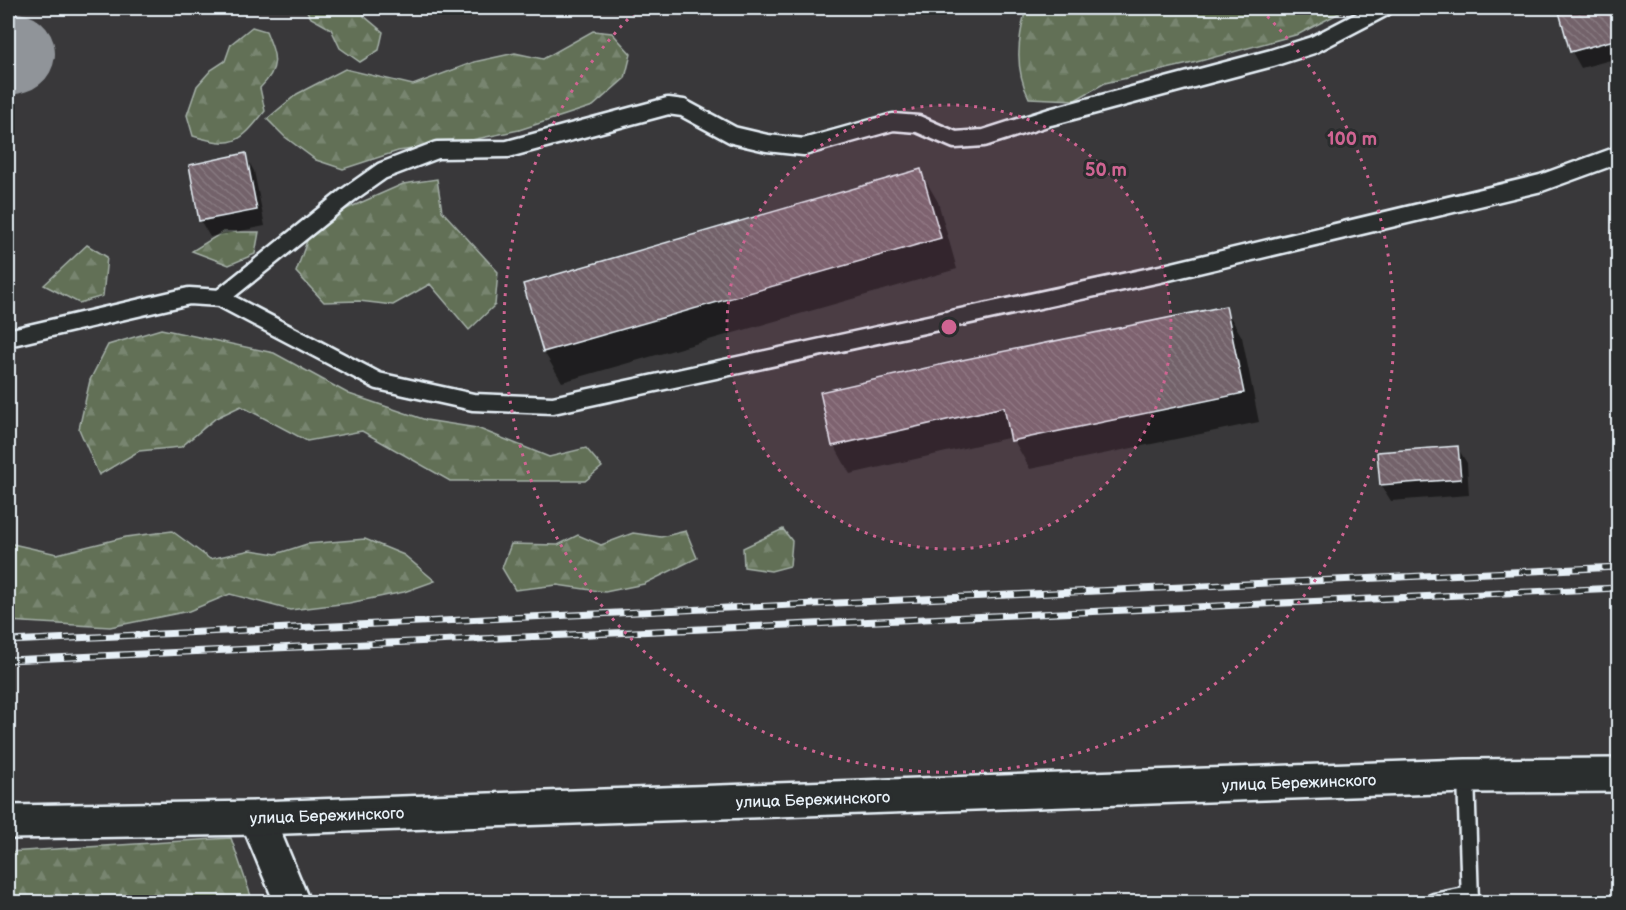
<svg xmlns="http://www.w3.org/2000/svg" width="1626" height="910" font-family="'Balsamiq Sans',sans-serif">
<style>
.forest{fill:url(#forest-firs);stroke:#a5b0a8;stroke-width:1.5}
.shadow{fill:#0007}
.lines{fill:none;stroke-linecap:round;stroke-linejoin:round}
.taxiway{stroke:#909499;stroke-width:80}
.building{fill:url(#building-back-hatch);stroke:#e8f1f8;stroke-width:1.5}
.lane-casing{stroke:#e8f1f8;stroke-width:21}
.street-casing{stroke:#e8f1f8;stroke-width:38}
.secondary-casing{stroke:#e8f1f8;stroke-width:38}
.lane{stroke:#2a2d2e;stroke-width:16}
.street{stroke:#2a2d2e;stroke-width:33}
.secondary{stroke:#2a2d2e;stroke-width:33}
.rail-casing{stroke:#e8f1f8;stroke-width:7}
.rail{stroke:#2a2d2e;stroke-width:4.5;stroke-dasharray:14;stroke-linecap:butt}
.ring{fill:none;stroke:#cf6492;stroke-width:3;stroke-dasharray:3 6}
.labels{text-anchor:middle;stroke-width:6;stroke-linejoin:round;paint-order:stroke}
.street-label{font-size:16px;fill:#e8f1f8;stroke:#2a2d2e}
.centre{fill:#cf6492;stroke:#2a2d2e;stroke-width:3}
.ring-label{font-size:18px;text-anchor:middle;font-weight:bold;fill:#cf6492;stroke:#2a2d2e;stroke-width:6;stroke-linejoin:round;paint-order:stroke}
</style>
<defs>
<pattern id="forest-firs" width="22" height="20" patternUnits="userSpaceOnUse" patternTransform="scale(1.5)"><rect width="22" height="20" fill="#627057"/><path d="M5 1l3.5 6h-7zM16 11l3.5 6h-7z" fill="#788570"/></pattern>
<pattern id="building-back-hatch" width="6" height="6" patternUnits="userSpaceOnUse" patternTransform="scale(1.5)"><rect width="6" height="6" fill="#73626a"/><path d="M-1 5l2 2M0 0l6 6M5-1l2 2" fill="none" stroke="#877980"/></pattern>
</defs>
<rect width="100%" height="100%" fill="#39383a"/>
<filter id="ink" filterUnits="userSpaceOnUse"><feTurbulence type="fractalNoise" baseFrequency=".0167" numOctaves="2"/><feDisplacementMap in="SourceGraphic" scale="12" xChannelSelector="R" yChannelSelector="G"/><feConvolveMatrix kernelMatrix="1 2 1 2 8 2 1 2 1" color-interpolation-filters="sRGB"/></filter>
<g filter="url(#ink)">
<path class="forest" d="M 305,8 L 363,8 L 364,16 L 383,32 L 379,50 L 360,62 L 340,48 L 331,29 L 311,18 Z
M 1026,8 L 1349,8 L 1299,34 L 1193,63 L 1105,83 L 1075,100 L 1029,98 C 1014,68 1018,40 1026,8 Z
M 252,27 L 266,31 C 276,56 281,67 260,88 L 265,111 C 239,144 234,148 193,136 L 187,115 L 197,86 L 211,70 L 225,61 L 231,44 Z
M 593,31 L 612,33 L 631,54 L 625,78 L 593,106 L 519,130 L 457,143 L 398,151 L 343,169 L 316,160 L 285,137 L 267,119 L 297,94 L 345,69 L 413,85 L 474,62 L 515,53 L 543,59 Z
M 437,179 L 442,211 L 498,272 L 495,305 L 469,330 L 430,284 L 393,305 L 359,301 L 324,302 L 296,272 L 308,238 L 335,214 L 403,184 Z
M 223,232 L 259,232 L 255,254 L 229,265 L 192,251 Z
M 87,245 L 107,257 L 103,296 L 79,303 L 44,285 Z
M 161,329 L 274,353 L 349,394 L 426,420 L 477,428 L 549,457 L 586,448 L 602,467 L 585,481 L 450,481 L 362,431 L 307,441 L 241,406 L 216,418 L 181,447 L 139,451 L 99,475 L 79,429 L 90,380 L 108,345 Z
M 783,529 L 792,541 L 790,566 L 771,571 L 744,567 L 743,548 Z
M 172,531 L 210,559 L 251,550 L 276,554 L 307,544 L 365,539 L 404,555 L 435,581 L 404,592 L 349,603 L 290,610 L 230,594 L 189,611 L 110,627 L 8,621 L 8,543 L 57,554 L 126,537 Z
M 686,531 L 697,558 L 644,584 L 605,592 L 557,585 L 515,590 L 502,568 L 511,544 L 558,545 L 578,535 L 601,545 L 633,533 L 661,537 Z
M 231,838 L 253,902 L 8,902 L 8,852 Z"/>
<path class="shadow" d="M 1560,8 L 1616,8 L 1618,58 L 1581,68 L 1572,52 Z
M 245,155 L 254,171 L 265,226 L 210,237 L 200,220 Z
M 920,171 L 938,202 L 957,269 L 562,382 L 544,352 L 525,285 Z
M 1225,308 L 1242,337 L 1259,422 L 1030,469 L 1012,437 L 850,474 L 834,445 Z
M 1457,447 L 1467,463 L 1469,495 L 1391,501 L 1381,485 L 1378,454 Z"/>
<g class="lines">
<path class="taxiway" d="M 8,55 L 15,53"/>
</g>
<path class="building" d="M 1558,8 L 1612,8 L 1618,39 L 1570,52 Z
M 246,153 L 257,210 L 199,221 L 189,165 Z
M 921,169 L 941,238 L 543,352 L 523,284 Z
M 1226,306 L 1244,393 L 1011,441 L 1004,407 L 832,446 L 820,392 L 957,361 Z
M 1458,446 L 1461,479 L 1380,485 L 1377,452 Z"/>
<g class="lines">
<g class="lane-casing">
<path id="lane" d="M 220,298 L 378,381 L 473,402 L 553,405 L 1160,274 L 1541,183 L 1618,155
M 8,338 L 189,296 L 220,298 L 348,195 L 382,171 L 437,150 L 508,149 L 668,106 L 683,108 L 733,135 L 767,143 L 804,147 L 893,122 L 918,124 L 955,140 L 984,138 L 1050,117 L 1272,58 L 1313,45 L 1384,8
M 1466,776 L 1470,902
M 1434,902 L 1470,895"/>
</g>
<g class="street-casing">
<path id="street" d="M 257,818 L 292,902"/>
</g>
<g class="secondary-casing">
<path id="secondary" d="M 8,822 L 257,818 L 1466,776 L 1618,775"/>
</g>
<use href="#lane" class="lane"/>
<use href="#street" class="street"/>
<use href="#secondary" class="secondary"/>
<g class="rail-casing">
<path id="rail" d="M 8,641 L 1618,567
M 8,660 L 1618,588"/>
</g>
<use href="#rail" class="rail"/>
</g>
</g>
<circle cx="949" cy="327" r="222" fill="#cf6492" fill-opacity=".12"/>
<g class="ring">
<circle cx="949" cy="327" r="222"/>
<path d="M1261 10A445 445 0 1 1 637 10"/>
</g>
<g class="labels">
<g class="street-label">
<text transform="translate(1299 782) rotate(-2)" y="6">улица Бережинского</text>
<text transform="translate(813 799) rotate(-2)" y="6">улица Бережинского</text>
<text transform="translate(327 815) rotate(-2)" y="6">улица Бережинского</text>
</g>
</g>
<circle cx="949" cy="327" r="9" class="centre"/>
<g class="ring-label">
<text x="1352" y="145">100 m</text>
<text x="1106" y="176">50 m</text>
</g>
<rect width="1626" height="910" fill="none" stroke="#2a2d2e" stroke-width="30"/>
<rect x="15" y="15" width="1596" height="880" fill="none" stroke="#e8f1f8" stroke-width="2" filter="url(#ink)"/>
</svg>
